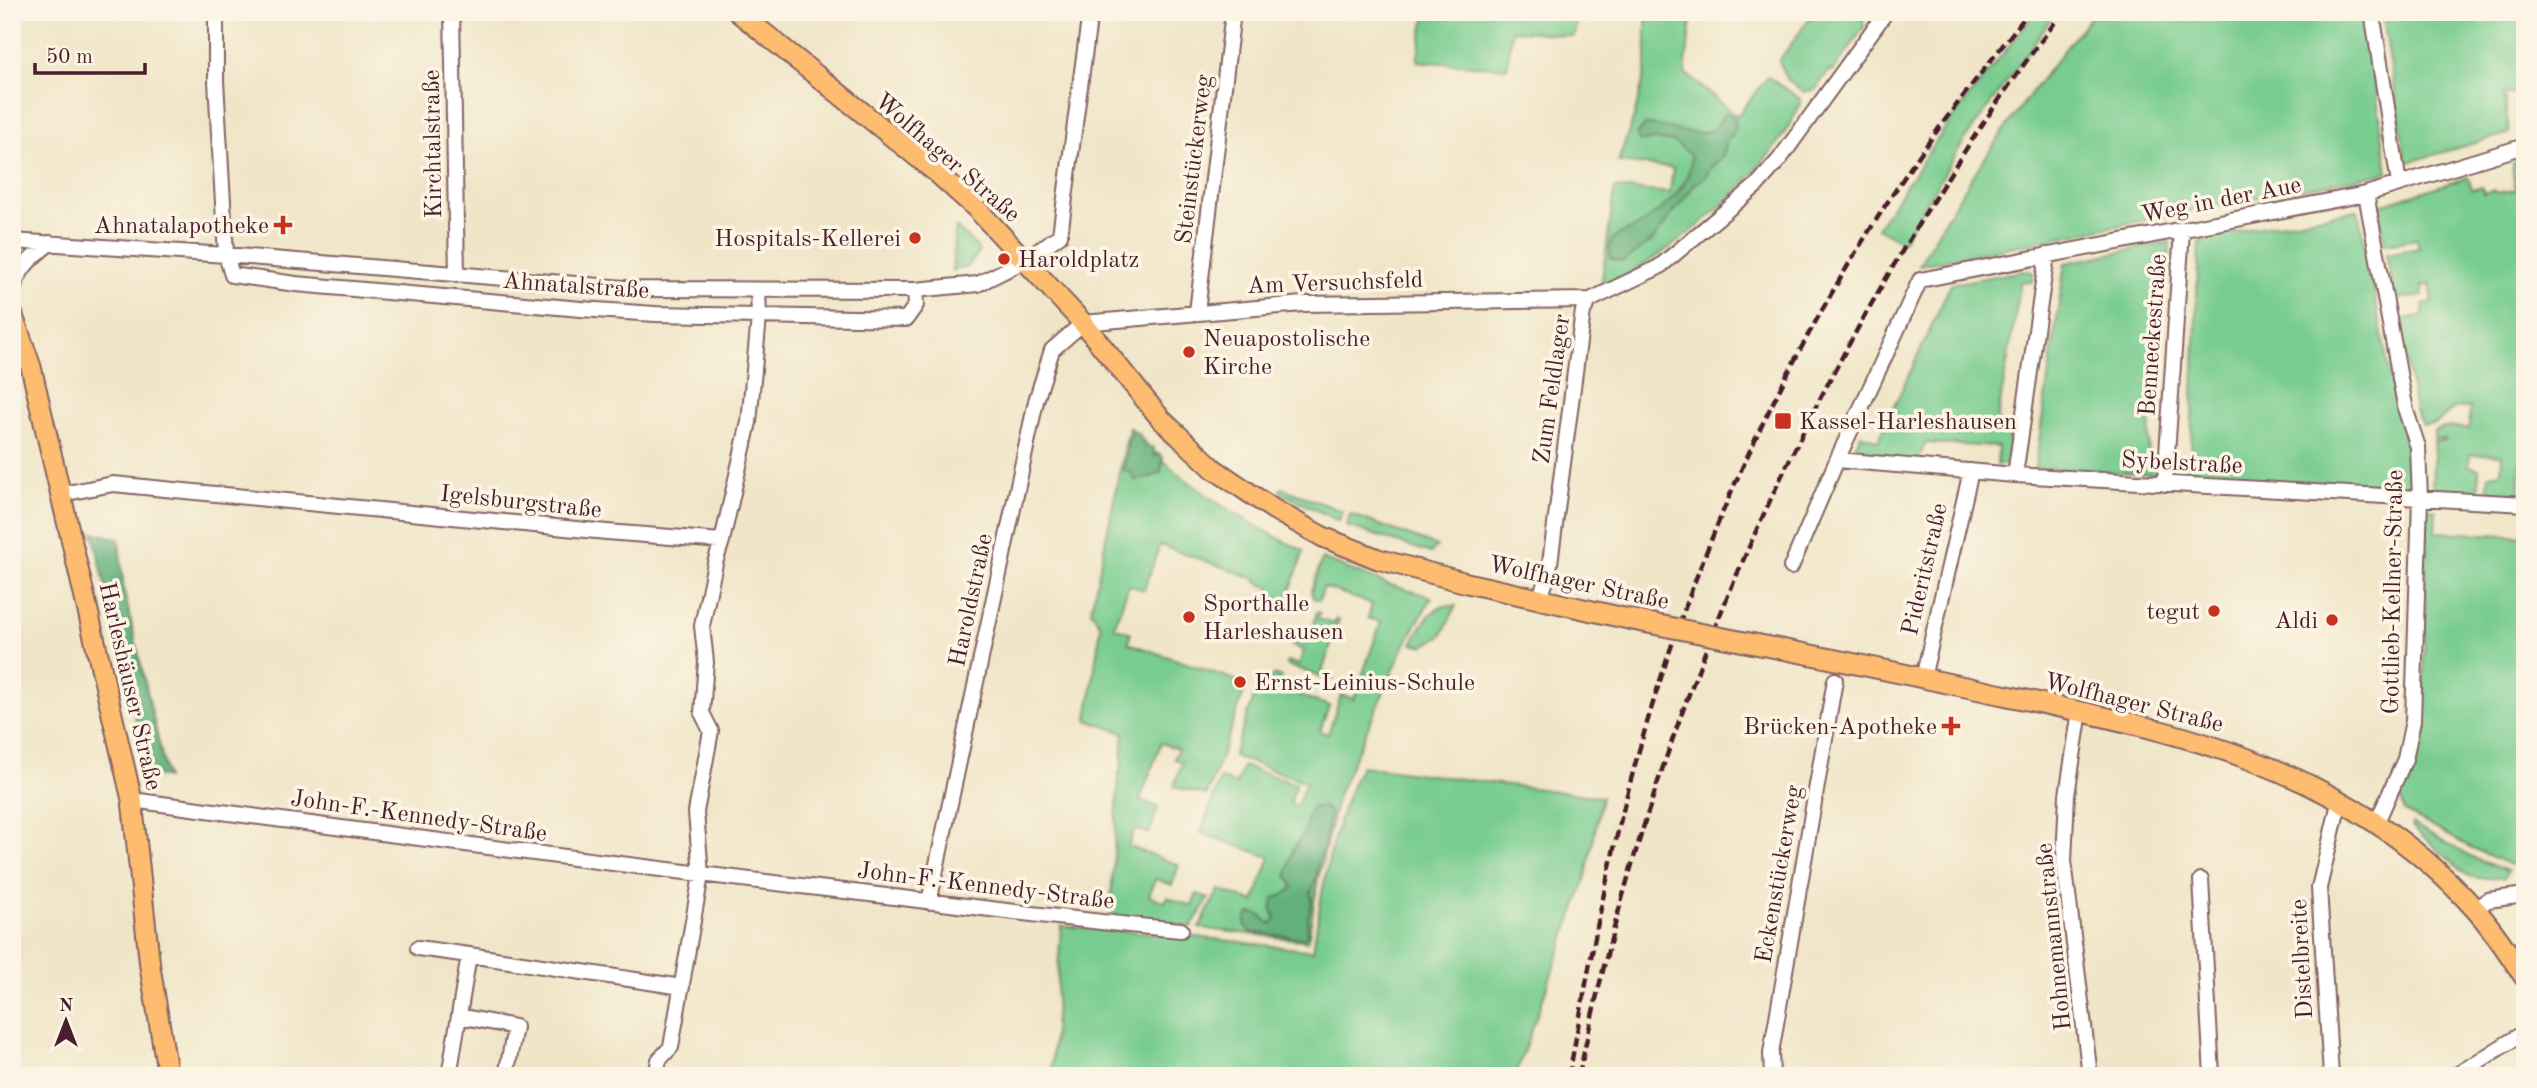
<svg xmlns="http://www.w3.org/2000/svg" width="2537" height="1088" font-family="'Old Standard TT',serif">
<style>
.green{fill:#78cc8f;stroke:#61765d;stroke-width:2}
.forest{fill:#62b07a;stroke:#566852;stroke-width:2}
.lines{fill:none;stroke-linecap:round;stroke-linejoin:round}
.minor-casing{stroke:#846462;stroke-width:18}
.major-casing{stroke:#846462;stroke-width:23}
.minor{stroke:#fff;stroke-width:14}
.major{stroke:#fdbc70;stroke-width:19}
.rail{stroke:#4a1f2b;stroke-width:4.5;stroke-dasharray:10 5;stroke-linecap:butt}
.major-bridge-casing{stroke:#846462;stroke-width:23;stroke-linecap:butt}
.major-bridge{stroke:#fdbc70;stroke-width:19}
.poi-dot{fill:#c8321e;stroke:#fcf5e5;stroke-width:2.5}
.labels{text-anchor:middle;stroke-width:7;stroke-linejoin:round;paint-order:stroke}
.street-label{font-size:24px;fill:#4a1f2b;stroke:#fcf5e5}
.poi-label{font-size:24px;fill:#4a1f2b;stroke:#fcf5e5;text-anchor:end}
</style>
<rect width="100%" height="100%" fill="#fcf5e5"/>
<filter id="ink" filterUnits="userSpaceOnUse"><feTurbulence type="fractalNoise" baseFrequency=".0143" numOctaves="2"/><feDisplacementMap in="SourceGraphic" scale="14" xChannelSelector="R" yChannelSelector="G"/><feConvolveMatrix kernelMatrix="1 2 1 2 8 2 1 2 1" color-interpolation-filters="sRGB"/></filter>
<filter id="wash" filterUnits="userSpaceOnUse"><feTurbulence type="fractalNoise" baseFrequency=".00686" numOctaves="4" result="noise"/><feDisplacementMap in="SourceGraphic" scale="28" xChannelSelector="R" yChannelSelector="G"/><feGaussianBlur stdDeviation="1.57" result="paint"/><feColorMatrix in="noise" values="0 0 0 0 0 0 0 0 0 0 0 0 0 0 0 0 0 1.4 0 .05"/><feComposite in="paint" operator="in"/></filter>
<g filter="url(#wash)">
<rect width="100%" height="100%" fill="#f0e5c7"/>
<path class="green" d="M 1426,12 L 1578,12 L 1574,36 L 1512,30 L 1507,68 L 1417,61 Z
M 1646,12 L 1692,12 L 1685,73 L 1737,116 L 1768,77 L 1800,99 L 1801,102 C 1773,171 1670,260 1601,286 L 1615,188 L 1670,193 L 1673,168 L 1618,162 L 1634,117 L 1646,69 Z
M 1814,12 L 1858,12 L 1863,16 L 1864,27 L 1833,72 L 1829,70 L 1816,89 L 1803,92 L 1787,79 L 1779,61 Z
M 2036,12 L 2056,12 L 1964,141 L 1902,242 L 1877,228 L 1950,121 Z
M 2095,12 L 2364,12 L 2388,172 L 1919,265 C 1969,174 2029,92 2095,12 Z
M 2382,12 L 2525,12 L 2525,92 L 2504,95 L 2509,133 L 2406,163 Z
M 2525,158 L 2525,459 L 2521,459 L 2519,500 L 2487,498 L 2489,475 L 2501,473 L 2502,455 L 2470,454 L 2469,466 L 2479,469 L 2478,497 L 2437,495 L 2432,489 L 2434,441 L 2445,441 L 2445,439 L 2434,438 L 2434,431 L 2444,427 L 2469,429 L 2470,408 L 2456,407 L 2435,424 L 2422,425 L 2415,411 L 2399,320 L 2424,315 L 2423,304 L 2433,302 L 2430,284 L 2422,286 L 2423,296 L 2395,299 L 2386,254 L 2419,248 L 2417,239 L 2385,244 L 2378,206 L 2468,177 L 2472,190 L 2482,187 L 2484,193 L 2494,190 L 2495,193 L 2515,190 L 2512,163 Z
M 2358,210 L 2398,418 L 2407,451 L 2409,484 L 2403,489 L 2171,477 L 2172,470 L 2190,471 L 2199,242 L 2249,229 Z
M 956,227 L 977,247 L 979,253 L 967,267 L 952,271 Z
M 2170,242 L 2170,255 L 2158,256 L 2148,458 L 2158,459 L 2158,474 L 2035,468 L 2065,263 Z
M 2029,270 L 2033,273 L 2032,282 L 2021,281 L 1997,422 L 2011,424 L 2006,465 L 1997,465 L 1998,447 L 1925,443 L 1918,461 L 1855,456 L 1852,453 L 1861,434 L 1878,441 L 1951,284 Z
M 1129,427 C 1146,443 1162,461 1180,475 C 1218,506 1260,530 1304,551 L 1286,603 L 1268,596 L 1271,588 L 1256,582 L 1256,579 L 1160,545 L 1144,590 L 1129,585 L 1114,627 L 1131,633 L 1128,643 L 1247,684 L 1207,795 L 1174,787 L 1182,762 L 1174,759 L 1178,749 L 1161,743 L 1140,800 L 1158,807 L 1149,834 L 1135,829 L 1128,846 L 1179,865 L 1172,885 L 1155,879 L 1149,896 L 1165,902 L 1167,897 L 1192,906 L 1197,894 L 1209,898 L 1191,927 L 1110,916 L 1119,772 L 1121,772 L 1124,733 L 1087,720 L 1101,626 L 1091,610 Z
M 1282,488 L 1342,511 L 1339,521 L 1279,492 Z
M 2427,509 L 2436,510 L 2435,532 L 2525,536 L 2525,850 L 2518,849 L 2510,865 L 2466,845 L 2404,811 L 2400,791 L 2411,766 L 2423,725 Z
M 1350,514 L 1437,546 L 1431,553 L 1347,526 Z
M 1322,559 L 1387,584 L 1432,597 L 1405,644 L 1338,795 L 1318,879 L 1308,941 L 1199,928 L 1219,890 L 1254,902 L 1270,857 L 1201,833 L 1220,779 L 1236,784 L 1243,766 L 1296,784 L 1290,803 L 1297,806 L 1306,782 L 1233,756 L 1259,683 L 1275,675 L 1282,677 L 1279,688 L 1329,706 L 1320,731 L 1328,734 L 1341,695 L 1354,699 L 1381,622 L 1368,618 L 1372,604 L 1324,587 L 1319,600 L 1313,598 L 1311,591 Z
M 1443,606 L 1456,606 L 1442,635 L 1424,646 L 1412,643 C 1420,630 1428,611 1443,606 Z
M 1317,612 L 1320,613 L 1318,619 L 1334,624 L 1336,619 L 1339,620 L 1322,672 L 1333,676 L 1332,680 L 1287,665 L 1288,661 L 1299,665 L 1304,650 L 1292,646 L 1294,641 L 1306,645 Z
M 1361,766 L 1602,797 L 1585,881 L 1515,1076 L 1051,1076 L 1061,926 L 1188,936 L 1313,951 C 1322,887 1332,824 1361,766 Z
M 2413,824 L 2478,860 L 2508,871 L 2504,878 L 2478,878 L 2468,876 L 2412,827 Z"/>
<path class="forest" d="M 1728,113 L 1734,118 L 1736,124 L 1732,136 L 1727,140 L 1723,157 L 1712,166 L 1705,177 L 1696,183 L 1653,240 L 1623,262 L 1611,259 C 1609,251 1608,244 1614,238 C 1619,233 1628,231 1634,228 C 1659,213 1691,189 1691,157 C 1676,138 1662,139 1640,141 L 1637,135 L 1645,125 C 1672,123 1711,150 1723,114 Z
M 1132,431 L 1139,434 L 1145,447 L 1152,447 L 1154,448 L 1154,455 L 1160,454 L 1163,458 L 1161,472 L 1149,478 L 1134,480 L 1130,472 L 1123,470 L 1128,448 L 1127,444 Z
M 93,532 L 119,539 L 124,591 L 167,778 L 148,773 Z
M 1311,807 L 1323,807 L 1330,812 L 1324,846 L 1318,862 L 1317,875 L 1311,893 L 1312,902 L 1308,917 L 1307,936 L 1304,938 L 1250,932 L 1245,924 L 1248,914 C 1258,911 1263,918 1270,924 L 1276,919 L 1271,909 L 1274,898 L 1284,895 L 1293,888 L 1287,875 L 1293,849 L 1303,835 Z"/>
</g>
<g filter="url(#ink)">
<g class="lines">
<g class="minor-casing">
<path id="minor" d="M 216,12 L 216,81 L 226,255 L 232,275 L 296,284 L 581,309 L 655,314 L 906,319 L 916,305 L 915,290
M 452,12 L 457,275
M 2372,12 L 2399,184
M 2366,194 L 2406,411 L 2418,447 L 2420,499 L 2413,721 L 2405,759 L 2377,822
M 12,241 L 226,255 L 636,289 L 915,290 L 978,284 L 1026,260 L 1060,235 L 1090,12
M 12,295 C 17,269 31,258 50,243
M 1197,312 L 1233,12
M 1837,460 L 2015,475 L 2525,504
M 2015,475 L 2047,255
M 2165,484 L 2182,230
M 62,494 L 113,484 L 607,532 L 722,541 L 749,422 L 759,317 L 758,290
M 1791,567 L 1837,460 L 1920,280 L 2366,194 L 2525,146
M 1539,600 L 1547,578 L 1550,563 L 1583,311 L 1590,300 L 1659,267 L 1757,185 L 1779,160 L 1886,12
M 1923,678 L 1971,471
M 2080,711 L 2067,795 L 2064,861 L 2090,1076
M 132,800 C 355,830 578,860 801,886 C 928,900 1054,919 1181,930
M 2201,880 L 2212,1076
M 929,902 L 1036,401 L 1052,350 L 1083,323 L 1303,304 L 1590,300
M 2475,909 L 2488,900 L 2525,895
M 418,948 L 469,955
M 459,1016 L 515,1027 L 506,1076
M 449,1076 L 469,955 L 682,987
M 656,1076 L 659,1060 L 671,1047 L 701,875 L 696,812 L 711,731 L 702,713 L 706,662 L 702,626 L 715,563 L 722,541
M 1772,1076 L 1771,1053 L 1835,680
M 2331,1076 L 2319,888 L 2340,799
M 2455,1076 L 2525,1032"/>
</g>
<g class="major-casing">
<path id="major" d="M 738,12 L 936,172 L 977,209 L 1083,323 L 1161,419 L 1214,469 L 1273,509 L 1323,537 L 1378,559 L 1467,583 L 1633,620
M 12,313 L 31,367 L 132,800 L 150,967 L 168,1076
M 1760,645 C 1841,660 1922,678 2003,695 C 2181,732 2348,767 2475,909 C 2494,930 2509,954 2525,978"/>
</g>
<use href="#minor" class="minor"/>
<use href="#major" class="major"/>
<path class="rail" d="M 1569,1076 C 1589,966 1609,855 1640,747 C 1698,542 1790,344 1911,167 C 1948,114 1989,63 2029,12
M 1579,1076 C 1639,783 1751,504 1904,248 C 1953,167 2005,87 2063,12"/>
<g class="major-bridge-casing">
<path id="major-bridge" d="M 1633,620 L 1760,645"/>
</g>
<use href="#major-bridge" class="major-bridge"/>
</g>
</g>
<g class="poi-dot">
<path d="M279.5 214.5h7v7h7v7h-7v7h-7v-7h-7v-7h7z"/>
<circle cx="915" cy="238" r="7"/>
<circle cx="1004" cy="259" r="7"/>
<circle cx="1189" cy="352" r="7"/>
<rect x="1774" y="412" width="18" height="18" rx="3.5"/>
<circle cx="2214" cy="611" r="7"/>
<circle cx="1189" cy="617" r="7"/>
<circle cx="2332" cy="620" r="7"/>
<circle cx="1240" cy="682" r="7"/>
<path d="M1947.5 715.5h7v7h7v7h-7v7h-7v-7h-7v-7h7z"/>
</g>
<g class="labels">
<g class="street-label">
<text transform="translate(432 144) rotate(-91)" y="8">Kirchtalstraße</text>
<text transform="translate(948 157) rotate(41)" y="8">Wolfhager Straße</text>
<text transform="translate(1193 159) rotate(-83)" y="8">Steinstückerweg</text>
<text transform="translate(2221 199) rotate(-11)" y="8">Weg in der Aue</text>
<text transform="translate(1335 282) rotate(-2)" y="8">Am Versuchsfeld</text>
<text transform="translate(576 285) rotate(4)" y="8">Ahnatalstraße</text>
<text transform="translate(2152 335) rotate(-86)" y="8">Benneckestraße</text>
<text transform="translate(1551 389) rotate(-82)" y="8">Zum Feldlager</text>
<text transform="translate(2182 462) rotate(3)" y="8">Sybelstraße</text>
<text transform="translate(521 501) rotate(6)" y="8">Igelsburgstraße</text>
<text transform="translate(1924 569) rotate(-77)" y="8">Pideritstraße</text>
<text transform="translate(1579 582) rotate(12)" y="8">Wolfhager Straße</text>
<text transform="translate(2392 592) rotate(-89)" y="8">Gottlieb-Kellner-Straße</text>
<text transform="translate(970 600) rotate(-78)" y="8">Haroldstraße</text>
<text transform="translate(131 686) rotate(77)" y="8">Harleshäuser Straße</text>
<text transform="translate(2134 702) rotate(14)" y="8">Wolfhager Straße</text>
<text transform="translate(419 815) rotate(8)" y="8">John-F.-Kennedy-Straße</text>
<text transform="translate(1778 874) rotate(-80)" y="8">Eckenstückerweg</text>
<text transform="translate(986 885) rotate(7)" y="8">John-F.-Kennedy-Straße</text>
<text transform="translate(2053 937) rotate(-96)" y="8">Hohnemannstraße</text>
<text transform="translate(2301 959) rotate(-93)" y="8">Distelbreite</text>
</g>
<g class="poi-label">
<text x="269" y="233">Ahnatalapotheke</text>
<text x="901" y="246">Hospitals-Kellerei</text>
<text x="1018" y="267" text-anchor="start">Haroldplatz</text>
<text x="1203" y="346" text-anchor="start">Neuapostolische<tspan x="1203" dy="28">Kirche</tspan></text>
<text x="1799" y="429" text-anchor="start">Kassel-Harleshausen</text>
<text x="1203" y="611" text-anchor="start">Sporthalle<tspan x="1203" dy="28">Harleshausen</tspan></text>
<text x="2200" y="619">tegut</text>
<text x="2318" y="628">Aldi</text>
<text x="1254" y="690" text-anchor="start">Ernst-Leinius-Schule</text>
<text x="1937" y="734">Brücken-Apotheke</text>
</g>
</g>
<rect width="2537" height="1088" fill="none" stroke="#fcf5e5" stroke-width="42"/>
<g transform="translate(66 1021)" stroke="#fcf5e5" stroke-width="5" paint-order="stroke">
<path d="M0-5L12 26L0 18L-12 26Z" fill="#4a1f2b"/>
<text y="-10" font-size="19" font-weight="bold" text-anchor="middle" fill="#4a1f2b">N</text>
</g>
<path d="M35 63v10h110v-10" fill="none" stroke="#4a1f2b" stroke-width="3.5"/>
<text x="46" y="63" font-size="21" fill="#4a1f2b" stroke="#fcf5e5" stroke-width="5" paint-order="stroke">50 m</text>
</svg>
